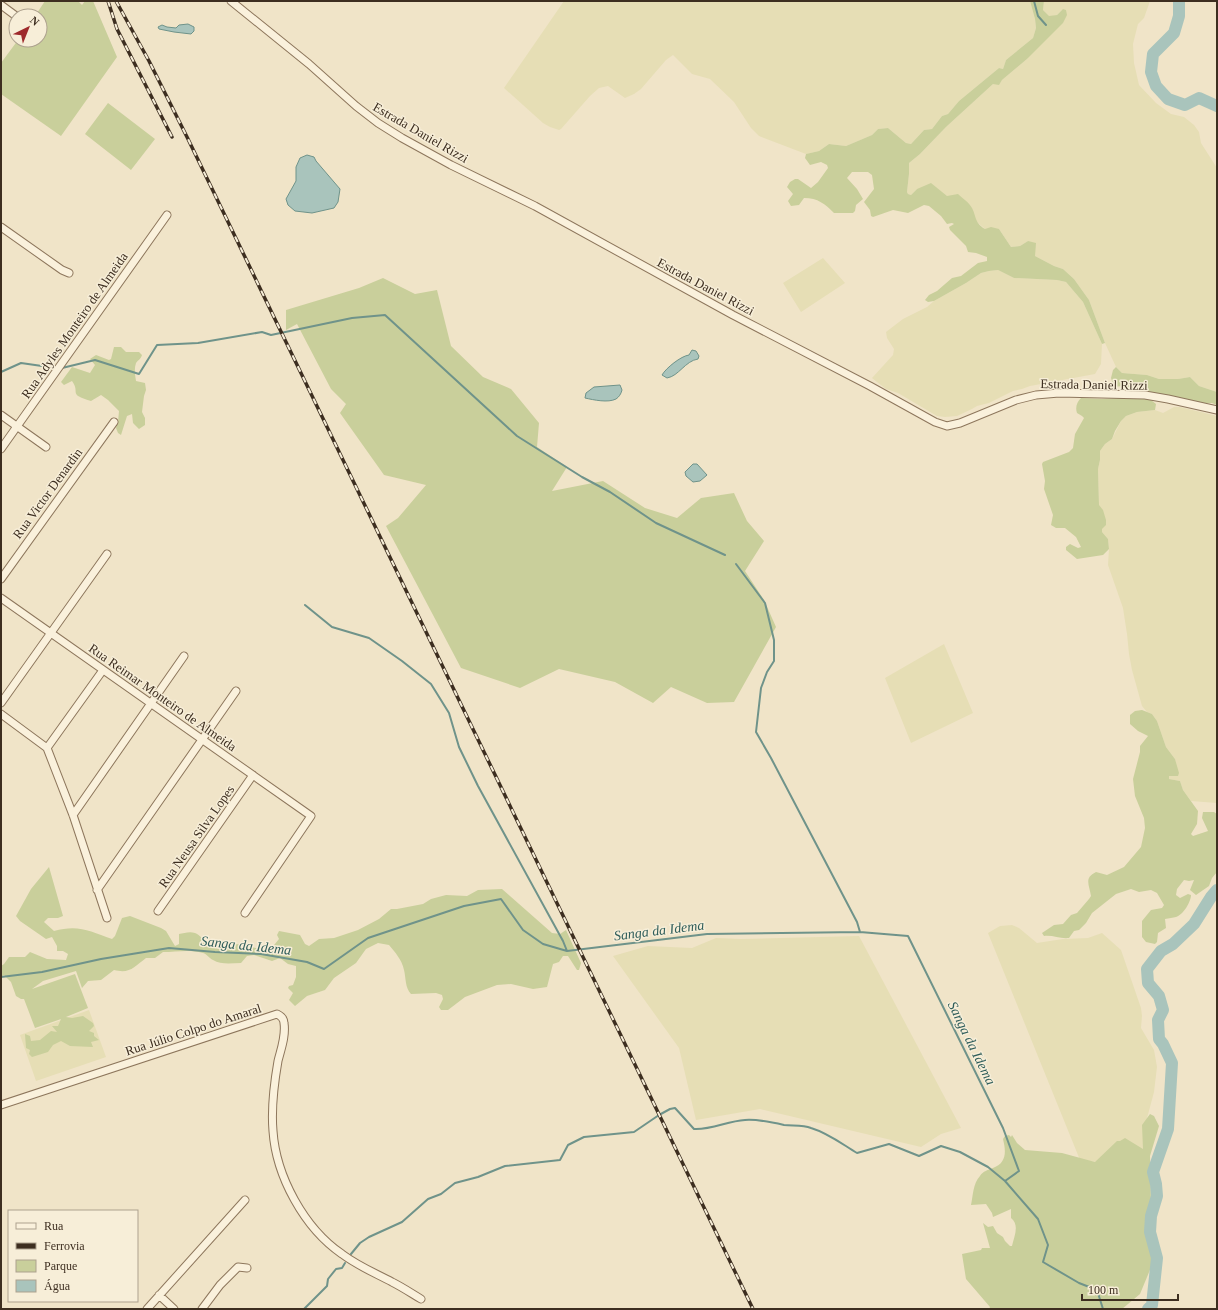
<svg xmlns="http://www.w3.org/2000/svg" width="1218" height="1310" font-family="Georgia,serif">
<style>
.farmland{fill:#e6deb5}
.green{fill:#c9cf9b}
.water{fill:#a9c4bc;stroke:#6f938a}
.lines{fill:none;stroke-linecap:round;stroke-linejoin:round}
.stream{stroke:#6f938a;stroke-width:2}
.river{stroke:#a9c4bc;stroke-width:12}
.minor-casing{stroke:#8d765c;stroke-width:9}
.minor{stroke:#faf1dc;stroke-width:7}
.rail-casing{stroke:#3d2e20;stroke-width:3.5}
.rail{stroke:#f7eed8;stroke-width:2;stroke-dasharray:6;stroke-linecap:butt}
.labels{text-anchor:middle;stroke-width:3;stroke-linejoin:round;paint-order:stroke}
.street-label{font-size:13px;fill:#3d2e20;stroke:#f7eed8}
.water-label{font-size:14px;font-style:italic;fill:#2f5d5a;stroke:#f7eed8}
</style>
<rect width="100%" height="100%" fill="#f0e4c8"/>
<path class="farmland" d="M 564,1 L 1030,1 L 1035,19 L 1036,28 L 1033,38 L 1006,60 L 1003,69 L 999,68 L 959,101 L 948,114 L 942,116 L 932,129 L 924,130 L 911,144 L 906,143 L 888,128 L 878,129 L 872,135 L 846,146 L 829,144 L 819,151 L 806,154 L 759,136 L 751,128 L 734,102 L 710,79 L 692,74 L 673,55 L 666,60 L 641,89 L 634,94 L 625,98 L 608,86 L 599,88 L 590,96 L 561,129 L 559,130 L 550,127 L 543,123 L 504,88 Z
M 1044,1 L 1150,1 L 1144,18 L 1138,24 L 1133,44 L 1134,63 L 1139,85 L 1156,103 L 1171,114 L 1184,117 L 1194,125 L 1199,132 L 1201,143 L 1217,168 L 1217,392 L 1199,386 L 1190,377 L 1178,379 L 1159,379 L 1147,375 L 1122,373 L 1116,367 L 1105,343 L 1089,300 L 1074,279 L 1063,269 L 1054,266 L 1035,256 L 1028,241 L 1020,246 L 1011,247 L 999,229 L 985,229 L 976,221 L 970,205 L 947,196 L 917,189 L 911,195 L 908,194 L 907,192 L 909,174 L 909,163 L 920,154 L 946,127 L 993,84 L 999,84 L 1002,80 L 1027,59 L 1063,9 L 1057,15 L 1049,17 L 1043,10 Z
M 823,258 L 845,283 L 801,312 L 783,283 Z
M 998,270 L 1014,278 L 1057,280 L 1066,282 L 1083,302 L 1102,344 L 1101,364 L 1095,374 L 1030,386 L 1022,389 L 1013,391 L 989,403 L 977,406 L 972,409 L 957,416 L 945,417 L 937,416 L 898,393 L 886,389 L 872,378 L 893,355 L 894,349 L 887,338 L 886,332 L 903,319 L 927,307 L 934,301 L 966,283 L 981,273 L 989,271 Z
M 1174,407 L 1180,407 L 1217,416 L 1217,803 L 1191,801 L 1183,790 L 1180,781 L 1169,779 L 1169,776 L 1177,776 L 1175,759 L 1166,747 L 1157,721 L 1152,714 L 1147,712 L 1142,706 L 1132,670 L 1129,654 L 1127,634 L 1123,608 L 1108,565 L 1109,549 L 1108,539 L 1102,532 L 1099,505 L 1098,469 L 1100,460 L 1100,451 L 1105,444 L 1112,439 L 1121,421 L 1126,416 L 1137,412 L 1155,410 L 1163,413 Z
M 944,644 L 973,713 L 911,743 L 885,678 Z
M 1012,925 L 1019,928 L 1037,943 L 1063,939 L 1088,938 L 1102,933 L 1121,950 L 1141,1008 L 1142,1016 L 1141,1028 L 1154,1050 L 1157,1067 L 1154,1092 L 1146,1122 L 1144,1149 L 1097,1162 L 1080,1160 L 988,933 L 1000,926 Z
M 859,936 L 961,1128 L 941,1134 L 921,1147 L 760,1109 L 696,1120 L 679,1048 L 613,956 L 648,946 L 692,948 L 716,938 L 741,939 Z
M 89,1010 L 106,1057 L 36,1081 L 20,1035 Z"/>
<path class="green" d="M 45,1 L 78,1 L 82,5 L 85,1 L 93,1 L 117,57 L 61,136 L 1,94 L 1,63 L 18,40 L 40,40 L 40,16 L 35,16 Z
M 1030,1 L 1044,1 L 1043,10 L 1049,16 L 1057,15 L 1063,9 L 1066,10 L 1067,15 L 1063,23 L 1027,59 L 1002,80 L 999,85 L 993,84 L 946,127 L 920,154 L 909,163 L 909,174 L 907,192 L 908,194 L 911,195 L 917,189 L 931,183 L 947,196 L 958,194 C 961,197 967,201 970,205 C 977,214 973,222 985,229 L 991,227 L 999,229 L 1011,247 L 1020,246 L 1028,241 L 1036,243 L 1035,256 L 1054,266 L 1063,269 L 1074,279 L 1089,300 L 1105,343 L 1102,344 L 1083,302 L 1066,282 L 1057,280 L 1014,278 L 998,270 L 989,271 L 981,273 L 966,283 L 934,301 L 928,302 L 925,300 L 929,295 L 937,291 L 952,278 L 961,276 L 978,263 L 987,261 L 987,257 L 976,253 L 968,252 L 966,246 L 950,230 L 949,227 L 954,224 L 952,223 L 947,224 L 941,216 L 929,206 L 924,205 L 908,213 L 893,210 L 873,217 L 871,216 L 870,210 L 864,202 L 874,189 L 872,175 L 868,172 L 852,172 L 847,178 L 857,189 L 863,199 L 856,205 L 855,211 L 853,213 L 834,213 C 825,204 818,198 804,198 L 799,205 L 791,206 L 788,201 L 793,194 L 787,187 L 790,182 L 795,179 L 798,179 L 811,188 L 818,182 L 828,168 L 827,165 L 821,162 L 810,165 L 805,158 L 806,154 L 819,151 L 829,144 L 846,146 L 872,135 L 878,129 L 888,128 L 906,143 L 911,144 L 924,130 L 932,129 L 942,116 L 948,114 L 959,101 L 999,68 L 1003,69 L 1006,60 L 1033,38 L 1036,28 L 1035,19 Z
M 108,103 L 155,139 L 131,170 L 85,134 Z
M 383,278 L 415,294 L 437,290 L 451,346 L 483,377 L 511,389 L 539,423 L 537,447 L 567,467 L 552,491 L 603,481 L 645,508 L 677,518 L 701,498 L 734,493 L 747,521 L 764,541 L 745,571 L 764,600 L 776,627 L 734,702 L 707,703 L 671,687 L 653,703 L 615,682 L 559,669 L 520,688 L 461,668 L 386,526 L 398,518 L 426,485 L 384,475 L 340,413 L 346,404 L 331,389 L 297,324 L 286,330 L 286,310 L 359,288 Z
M 114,347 L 121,347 L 126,352 L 139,352 L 142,355 C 141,359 138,360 136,363 C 134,369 135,375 136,381 L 145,383 L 146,390 L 144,396 L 142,412 L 145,418 L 145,425 L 139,429 L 133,423 L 132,414 L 127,416 L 121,435 L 118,433 L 116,428 L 118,422 L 119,411 L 108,400 L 101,395 L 91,401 C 67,394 81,393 72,381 L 64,385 L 61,382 L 72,367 L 90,373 L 95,365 L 90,359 L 96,355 L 109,360 L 111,359 Z
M 1116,367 L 1122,373 L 1147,375 L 1159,379 L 1178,379 L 1190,377 L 1199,386 L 1217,392 L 1217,405 L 1212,403 L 1193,404 L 1170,396 L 1122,386 L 1114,387 L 1111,378 L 1113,370 Z
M 1140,397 L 1151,400 L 1156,404 L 1155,410 L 1137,412 L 1126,416 L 1121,421 L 1115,431 L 1112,439 L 1105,444 L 1100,451 L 1100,460 L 1098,469 L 1099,505 L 1103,510 L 1106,520 L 1106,525 L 1102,529 L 1102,532 L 1108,539 L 1109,549 L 1103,555 L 1077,559 L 1066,550 L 1066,547 L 1070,544 L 1078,548 L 1081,547 L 1076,537 L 1065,528 L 1056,528 L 1051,525 L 1053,515 L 1044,489 L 1045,481 L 1042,464 L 1043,462 L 1069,452 L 1073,448 L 1075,434 L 1084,418 L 1082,416 L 1077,413 C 1075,407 1077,402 1081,398 L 1102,399 Z
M 1142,710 L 1152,714 L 1157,721 L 1166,747 L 1175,759 L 1179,773 L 1178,776 L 1169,776 L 1169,779 L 1180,781 L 1183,790 L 1198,811 L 1197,824 L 1191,834 L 1193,836 L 1208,831 L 1202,818 L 1203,812 L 1214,812 L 1217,814 L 1217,872 L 1212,878 L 1209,886 L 1196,895 L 1190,890 L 1194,880 L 1189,881 L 1184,880 L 1177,889 L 1176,895 L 1180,898 L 1188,894 L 1191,895 C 1191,902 1183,915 1176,917 C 1173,918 1169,918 1165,919 L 1166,928 L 1158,933 L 1157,942 L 1155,944 L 1146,942 L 1142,937 L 1142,921 L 1151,910 L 1162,908 L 1164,905 L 1157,893 L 1151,890 L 1139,892 L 1131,889 L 1116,894 L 1092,913 L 1086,923 L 1079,930 L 1074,931 L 1069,938 C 1060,939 1053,935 1044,936 L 1042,933 L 1054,925 L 1063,924 L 1071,915 L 1077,913 L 1089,899 L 1091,896 C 1089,884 1084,878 1096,872 L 1107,875 L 1124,867 L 1141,847 L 1145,828 L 1144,818 L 1135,796 L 1133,779 L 1140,752 L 1140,746 L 1148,736 L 1138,731 L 1130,724 L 1130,715 L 1135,711 Z
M 49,867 L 63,916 L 58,918 L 48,918 L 44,922 L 54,931 C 78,924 90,931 112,939 L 115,936 L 122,918 L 130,916 L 161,928 L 166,931 L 175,946 L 179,944 L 179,934 C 184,933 190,931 195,933 C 204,937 209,949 221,949 C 226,949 233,944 239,944 C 249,943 261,954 271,948 C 274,946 277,941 279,939 L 277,935 L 279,931 L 300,935 L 305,944 L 309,946 L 319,939 L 334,938 L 358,930 L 379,919 L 391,909 L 397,909 L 423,904 L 431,899 L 446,895 L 467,896 L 478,890 L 502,889 L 552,933 L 560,934 L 566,930 L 581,963 L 579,970 L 577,970 L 568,956 L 563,956 L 559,962 L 553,964 L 547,987 L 533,989 L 511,984 L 497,985 L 465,997 L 448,1010 L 441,1010 L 439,1007 L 443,999 L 442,995 L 436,993 L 411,994 C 405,988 406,978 404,970 C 402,960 395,952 389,945 L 378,943 L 366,949 L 356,963 L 334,978 L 325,990 L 307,996 L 295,1006 L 289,1000 L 293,993 L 288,988 L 289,986 L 293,985 L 296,977 L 296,966 L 288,964 L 280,958 L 272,961 L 254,955 L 247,956 L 241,963 C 232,963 221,965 213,960 C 209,958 207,954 203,953 C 189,949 176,952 163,952 L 155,958 L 146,958 C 134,967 130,974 114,970 L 101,980 L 88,981 L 82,988 L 76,971 L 43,981 L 32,989 L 75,974 L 88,1008 L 66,1017 L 72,1018 L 83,1016 L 93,1023 L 94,1026 L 89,1031 L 94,1033 L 94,1036 L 99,1040 L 91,1042 L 93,1047 L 70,1046 L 61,1041 L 53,1045 L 48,1052 L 32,1057 L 29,1054 L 30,1050 L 26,1048 L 25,1034 L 30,1036 L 31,1041 L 40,1040 L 51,1031 L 57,1032 L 52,1026 L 58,1026 L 61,1019 L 64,1018 L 35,1028 L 24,999 L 21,999 L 16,996 L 11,982 L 4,975 L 1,977 L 1,966 L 4,964 L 9,957 L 25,957 L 30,952 L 47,959 L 66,960 L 68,954 L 63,951 L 57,951 L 57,946 L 52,937 L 46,939 L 20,921 L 16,916 L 31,889 Z
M 1150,1114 L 1154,1116 L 1159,1126 L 1150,1156 L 1151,1205 L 1147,1234 L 1151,1241 L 1152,1265 L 1140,1294 L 1122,1309 L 989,1309 L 990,1307 L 966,1279 L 962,1254 L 981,1250 L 982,1248 L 990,1248 L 983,1223 L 988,1227 L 993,1226 L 997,1233 L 1003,1237 L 1005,1241 L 1010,1246 L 1012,1246 C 1014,1237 1020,1225 1011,1218 L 1011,1209 L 993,1217 L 992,1213 L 986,1204 L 971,1205 C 973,1196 973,1183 980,1176 C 983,1171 988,1170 993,1168 C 1007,1163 1006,1151 1003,1139 L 1005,1136 L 1009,1135 L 1011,1137 L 1012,1135 L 1017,1143 L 1025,1150 L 1062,1153 L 1095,1162 L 1117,1141 L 1120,1141 L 1125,1138 L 1143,1149 L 1142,1125 Z"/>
<path class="water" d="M 188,24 L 194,27 L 194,31 L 191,34 L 174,32 L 159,29 L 158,27 L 162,25 L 167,27 L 176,28 L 179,25 Z
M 307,155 L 314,157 L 316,161 L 340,189 L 338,202 L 334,208 L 312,213 L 295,211 L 288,205 L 286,199 L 296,181 L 296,167 L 300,158 Z
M 692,350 L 696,351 L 699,356 L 698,359 C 685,361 679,376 667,378 L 662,375 C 666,368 681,356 689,355 Z
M 620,385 L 622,390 C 621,394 619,397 616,399 C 608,403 594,400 585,398 L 586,393 L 594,387 Z
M 693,464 L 697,464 L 707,475 L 700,481 L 693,482 L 686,476 L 685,472 Z"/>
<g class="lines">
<path class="stream" d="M 1034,1 L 1038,16 L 1046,25
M 62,368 L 95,360 L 139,374 L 157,345 L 198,343 L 262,332 L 271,335 L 352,318 L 385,315 L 517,436 L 582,477 L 610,492 L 656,523 L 725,555
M 1,372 L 21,363 L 56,368
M 736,564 L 765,603 L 774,640 L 774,661 L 767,672 L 761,688 L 756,732 L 771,758 L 857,922 L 860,932
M 305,605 L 332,627 L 369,638 L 402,661 L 431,684 L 449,713 L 459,747 L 478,786 L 563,941 L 567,951
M 1,977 L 42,972 L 101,959 L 169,948 L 215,952 L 261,954 L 307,962 L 324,969 L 368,938 L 464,906 L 501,899 L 523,930 L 543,944 L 567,951 L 707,934 L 860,932 L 908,936 L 1003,1128 L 1019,1171 L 1005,1181
M 351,1254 L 360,1243 L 369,1237 L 402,1222 L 428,1199 L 441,1194 L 455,1183 L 478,1177 L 505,1166 L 560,1160 L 568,1145 L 584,1137 L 634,1132 L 659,1115 L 670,1109 L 675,1108 L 694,1129 C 712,1130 727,1121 745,1120 C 758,1119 771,1122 784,1125 C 793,1126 803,1125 811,1128 C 828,1133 842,1144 857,1153 L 889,1144 L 919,1156 L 941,1146 L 960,1152 L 988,1167 L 1005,1181 L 1038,1219 L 1048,1245 L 1043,1262 L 1079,1283 L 1097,1290 L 1103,1309
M 304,1309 L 327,1286 L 328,1279 L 336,1269 L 342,1268 L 345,1263"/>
<path class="river" d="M 1179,1 L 1179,16 L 1174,33 L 1153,54 L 1151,72 L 1156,86 L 1168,99 L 1185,105 L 1199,98 L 1217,106
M 1148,1309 L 1152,1305 L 1157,1258 L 1150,1232 L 1151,1216 L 1157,1196 L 1156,1184 L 1153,1172 L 1168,1129 L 1172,1063 L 1163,1044 L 1159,1039 L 1158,1020 L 1163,1010 L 1159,996 L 1148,983 L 1147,969 L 1161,951 L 1173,944 L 1194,924 L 1211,897 L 1217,890"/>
<g class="minor-casing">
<path id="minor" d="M 231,1 L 309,64 L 356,106 L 378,123 L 402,138 L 451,165 L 535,206 L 733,315 L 870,386 L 935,422 L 947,426 L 960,423 L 1016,400 L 1036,395 L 1059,393 L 1145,395 L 1168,399 L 1217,410
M 1,5 L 16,16
M 1,227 L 62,270 L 69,273
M 1,415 L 46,447
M 1,449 L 167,215
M 1,579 L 114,422
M 1,598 L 311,816 L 245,913
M 1,703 L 107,554
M 1,714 L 47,748 L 73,815 L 107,918
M 47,748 L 103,670
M 73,815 L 184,656
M 97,890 L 236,691
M 158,911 L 253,775
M 1,1105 L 277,1014 C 281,1016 284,1018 284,1023 C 286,1036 281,1049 278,1061 C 274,1084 271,1108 273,1131 C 276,1176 304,1228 342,1254 C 358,1266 375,1273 392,1282 C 402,1287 411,1293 421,1299
M 159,1295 L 174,1309
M 147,1309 L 245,1200
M 202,1309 L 220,1285 L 238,1267 L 247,1268"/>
</g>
<use href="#minor" class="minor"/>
<g class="rail-casing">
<path id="rail" d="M 108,1 L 117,29 L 172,137
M 116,1 L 149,61 L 188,139 L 753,1309"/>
</g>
<use href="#rail" class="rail"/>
</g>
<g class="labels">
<g class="street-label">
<text transform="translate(421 132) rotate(30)" y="5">Estrada Daniel Rizzi</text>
<text transform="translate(706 286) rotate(28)" y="5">Estrada Daniel Rizzi</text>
<text transform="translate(74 325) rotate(-55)" y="5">Rua Adyles Monteiro de Almeida</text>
<text transform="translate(1094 384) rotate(1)" y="5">Estrada Daniel Rizzi</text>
<text transform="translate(47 493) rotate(-54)" y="5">Rua Victor Denardin</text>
<text transform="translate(163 697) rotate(35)" y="5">Rua Reimar Monteiro de Almeida</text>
<text transform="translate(196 836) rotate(-55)" y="5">Rua Neusa Silva Lopes</text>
<text transform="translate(193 1029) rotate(-18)" y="5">Rua Júlio Colpo do Amaral</text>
</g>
<g class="water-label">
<text transform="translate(659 930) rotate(-7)" y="5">Sanga da Idema</text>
<text transform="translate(246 945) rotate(6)" y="5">Sanga da Idema</text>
<text transform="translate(972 1043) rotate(64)" y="5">Sanga da Idema</text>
</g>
</g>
<rect width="1218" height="1310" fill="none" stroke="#3d2e20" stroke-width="4"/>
<rect x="8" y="1210" width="130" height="92" fill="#f7eed8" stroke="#ada18e"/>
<rect x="16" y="1223" width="20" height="6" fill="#faf1dc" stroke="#ada18e"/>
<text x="44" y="1230" font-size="12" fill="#3d2e20">Rua</text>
<rect x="16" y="1243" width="20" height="6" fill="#3d2e20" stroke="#ada18e"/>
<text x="44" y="1250" font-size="12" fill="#3d2e20">Ferrovia</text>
<rect x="16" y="1260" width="20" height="12" fill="#c9cf9b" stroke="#ada18e"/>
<text x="44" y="1270" font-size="12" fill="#3d2e20">Parque</text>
<rect x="16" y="1280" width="20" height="12" fill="#a9c4bc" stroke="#ada18e"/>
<text x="44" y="1290" font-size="12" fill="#3d2e20">Água</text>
<g transform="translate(28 28) rotate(43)"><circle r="19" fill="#f7eed8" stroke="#ada18e"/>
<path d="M0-3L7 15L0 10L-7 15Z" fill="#9e2a2b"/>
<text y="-6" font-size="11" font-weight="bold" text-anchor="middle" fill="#3d2e20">N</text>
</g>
<path d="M1082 1294v6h96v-6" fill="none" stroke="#3d2e20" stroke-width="2"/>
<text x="1088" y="1294" font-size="12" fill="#3d2e20" stroke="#f7eed8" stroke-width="3" paint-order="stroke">100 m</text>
</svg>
